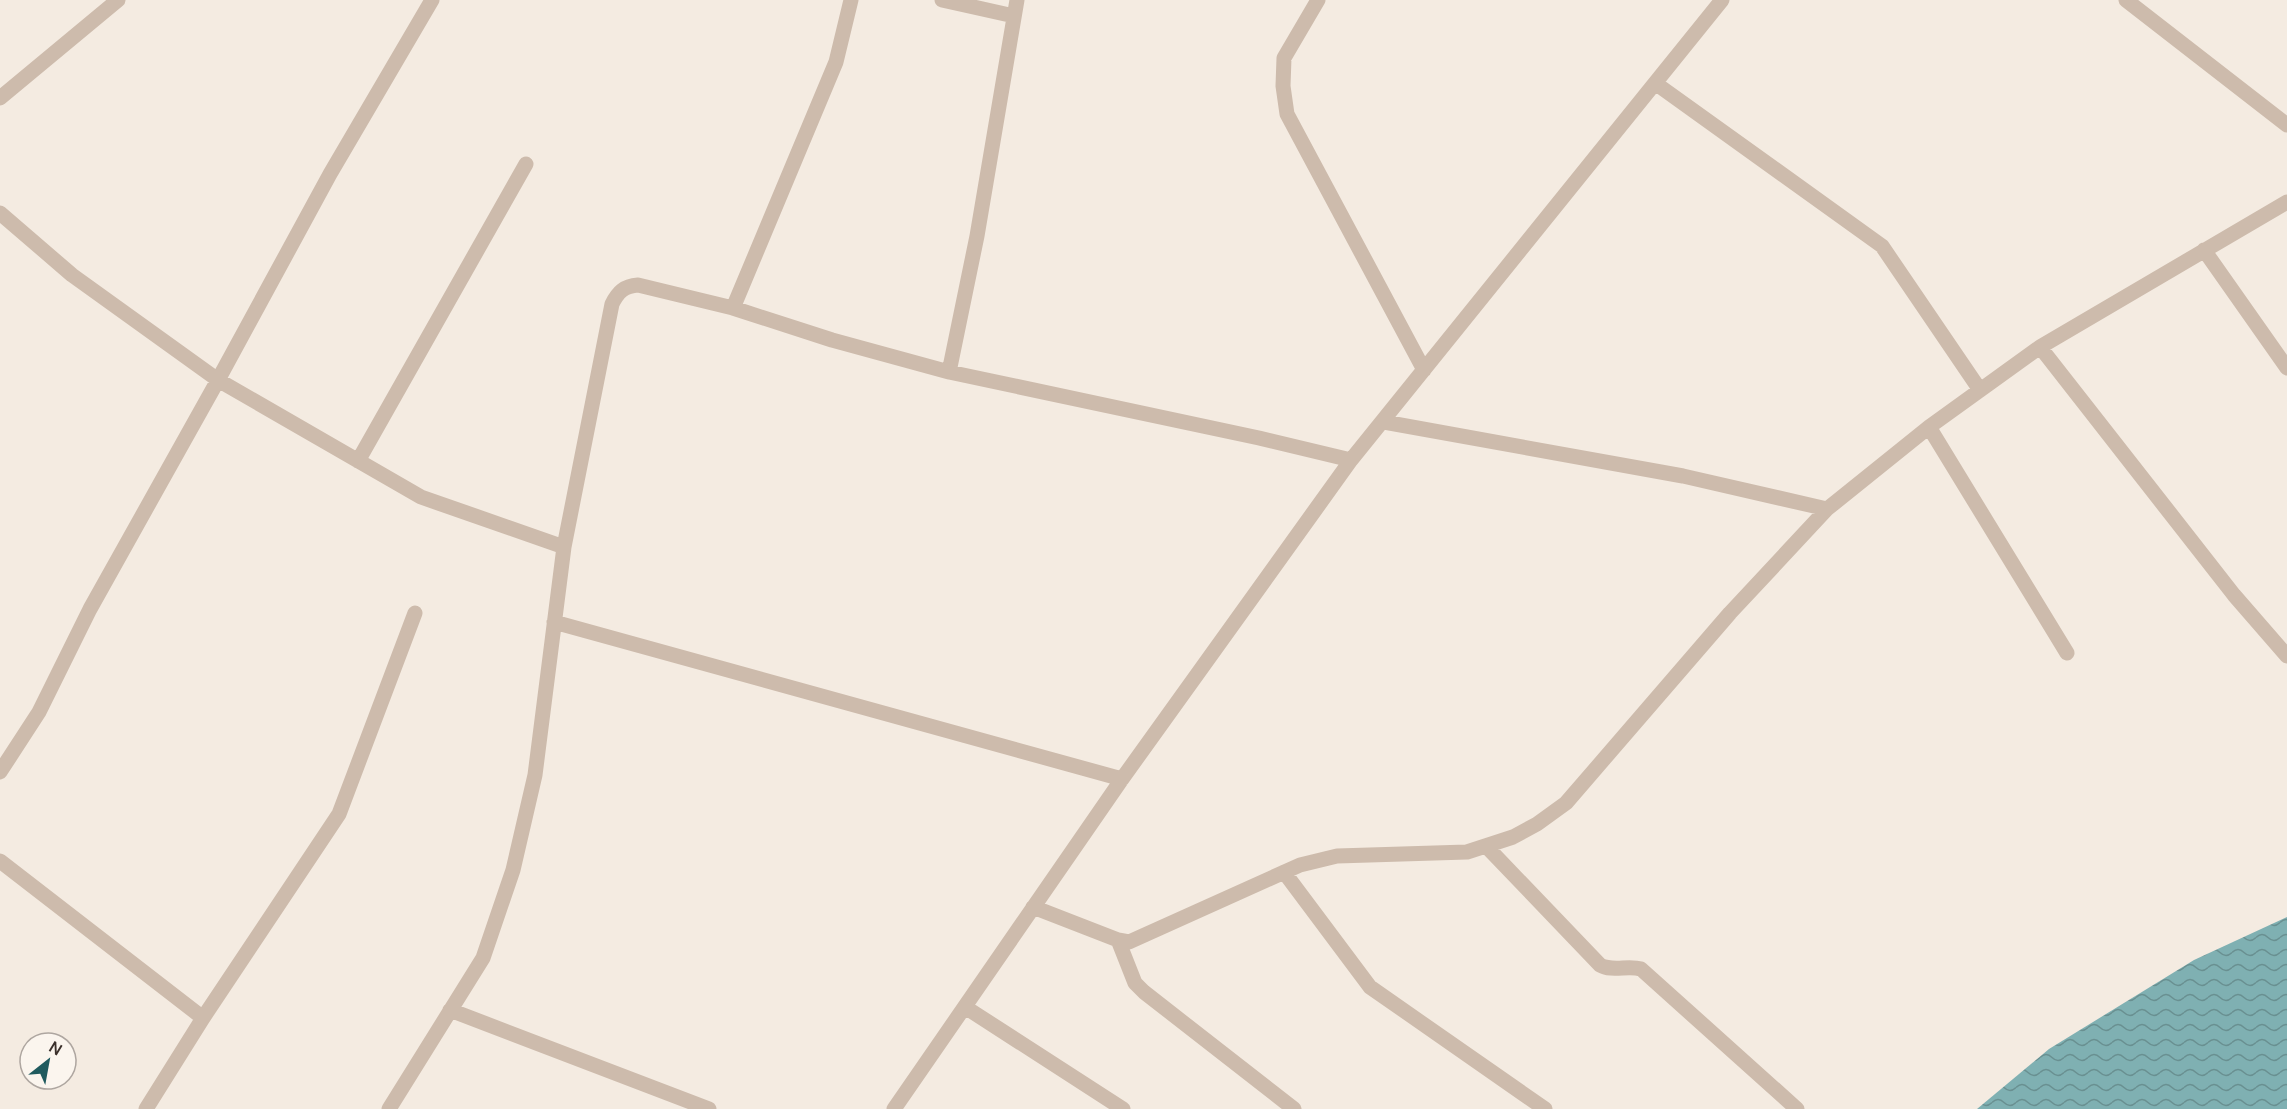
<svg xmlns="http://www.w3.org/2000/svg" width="2287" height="1109" font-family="Manrope,sans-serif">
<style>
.water{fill:url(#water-waves)}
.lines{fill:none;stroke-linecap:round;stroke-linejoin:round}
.minor{stroke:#cdbbac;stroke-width:15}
</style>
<defs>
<pattern id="water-waves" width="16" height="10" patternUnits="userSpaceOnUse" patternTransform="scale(1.5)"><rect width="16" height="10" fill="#7fb0b2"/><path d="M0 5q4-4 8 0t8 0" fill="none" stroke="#699091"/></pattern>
</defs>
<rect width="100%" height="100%" fill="#f4ebe1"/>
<path class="water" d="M 2287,917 L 2287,1109 L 1977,1109 L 2049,1049 L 2194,960 Z"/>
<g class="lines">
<path class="minor" d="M 942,0 L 1014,16
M 1017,0 L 977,236 L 949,372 L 1259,438 L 1351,460
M 1318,0 L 1284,58 L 1283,86 L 1287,114 L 1424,370
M 2126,0 L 2287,125
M 1655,83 L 1882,246 L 1980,390
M 0,98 L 118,0
M 0,213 L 72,275 L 218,380 L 421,497 L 564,547
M 2204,250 L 2287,368
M 733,308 L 836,62 L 851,0
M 2040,347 L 2234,595 L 2287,656
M 1384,422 L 1683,476 L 1827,509
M 1929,427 L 2067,653
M 358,461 L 526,164
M 554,622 L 1122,779
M 0,772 L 39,712 L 90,609 L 218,380 L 330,174 L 432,0
M 1486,846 L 1600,965 C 1612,972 1628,965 1641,969 L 1797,1109
M 0,861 L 203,1018
M 1284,872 L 1370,987 L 1545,1109
M 1033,907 L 1118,940 L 1129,942 L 1300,865 L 1337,856 L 1467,852 L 1513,837 L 1537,824 L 1566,803 L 1730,613 L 1827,509 L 1929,427 L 2040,347 L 2287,202
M 1118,940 L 1135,983 L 1144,992 L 1294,1109
M 965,1007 L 1123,1109
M 450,1010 L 709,1109
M 146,1109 L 203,1018 L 339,814 L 415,613
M 389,1109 L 483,958 L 513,870 L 535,775 L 564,547 L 612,304 C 618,292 624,286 638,285 L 733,308 L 832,340 L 949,372
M 894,1109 L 1122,779 L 1351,460 L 1722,0"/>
</g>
<g transform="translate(48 1061) rotate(31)"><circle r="28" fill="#fbf5ee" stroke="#aea6a0" stroke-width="1.5"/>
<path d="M0-4.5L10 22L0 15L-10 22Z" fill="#1f5a5e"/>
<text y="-9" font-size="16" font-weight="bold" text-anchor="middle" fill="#3b302b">N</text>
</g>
</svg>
